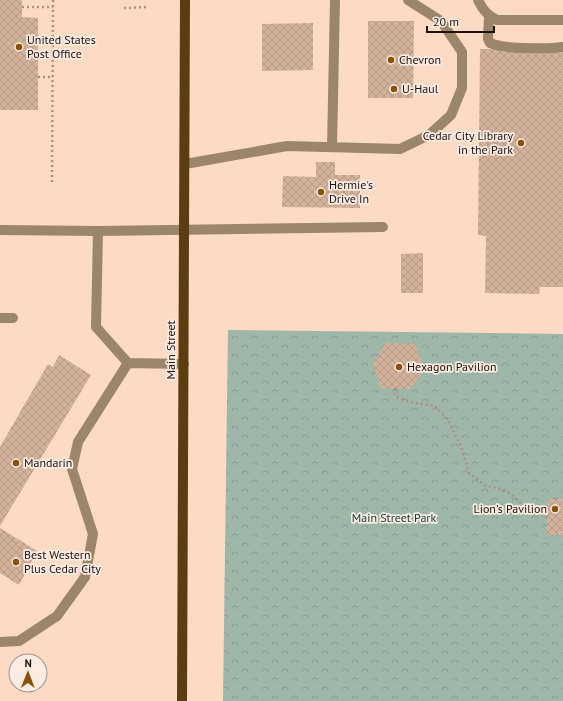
<svg xmlns="http://www.w3.org/2000/svg" width="563" height="701" font-family="'PT Sans',sans-serif">
<style>
.park{fill:url(#park-crowns)}
.building{fill:url(#building-cross-hatch)}
.lines{fill:none;stroke-linecap:round;stroke-linejoin:round}
.path{stroke:#ac9280;stroke-width:2.5;stroke-dasharray:2 3;stroke-linecap:butt}
.service{stroke:#9c866a;stroke-width:10}
.primary{stroke:#5b3d0f;stroke-width:10}
.poi-dot{fill:#8b500b;stroke:#faece3;stroke-width:1.5}
.labels{text-anchor:middle;stroke-width:3.5;stroke-linejoin:round;paint-order:stroke}
.poi-label{font-size:12px;fill:#1d1109;stroke:#faece3;text-anchor:start}
.street-label{font-size:12px;fill:#1d1109;stroke:#faece3}
.park-label{font-size:12px;fill:#0d3b27;stroke:#faece3}
</style>
<defs>
<pattern id="park-crowns" width="20" height="18" patternUnits="userSpaceOnUse"><rect width="20" height="18" fill="#9eb7a9"/><path d="M2 6a3 3 0 1 1 6 0M12 15a3 3 0 1 1 6 0" fill="none" stroke="#889c90"/></pattern>
<pattern id="building-cross-hatch" width="8" height="8" patternUnits="userSpaceOnUse"><rect width="8" height="8" fill="#d3b29c"/><path d="M0 0l8 8M0 8l8-8" fill="none" stroke="#b59885"/></pattern>
</defs>
<rect width="100%" height="100%" fill="#fcdac3"/>
<path class="park" d="M 228,330 L 563,334 L 563,701 L 223,701 Z"/>
<path class="building" d="M 0,0 L 22,0 L 22,17 L 38,18 L 38,110 L 0,110 Z
M 368,21 L 414,21 L 413,98 L 368,98 Z
M 313,23 L 313,70 L 262,71 L 262,24 Z
M 480,49 L 563,50 L 563,287 L 540,287 L 539,294 L 485,293 L 486,236 L 478,235 Z
M 316,162 L 335,162 L 335,175 L 360,175 L 360,208 L 282,207 L 283,176 L 316,177 Z
M 423,253 L 423,293 L 401,293 L 401,254 Z
M 385,343 L 415,344 L 424,369 L 410,389 L 381,388 L 373,365 Z
M 59,355 L 91,375 L 0,526 L 0,447 L 48,364 L 53,367 Z
M 548,499 L 563,499 L 563,535 L 547,535 Z
M 0,528 L 37,551 L 19,585 L 0,573 Z"/>
<g class="lines">
<path class="path" d="M 22,7 L 53,7
M 124,8 L 147,7
M 38,77 L 53,77
M 52,182 L 53,0
M 395,388 L 395,396 L 410,402 L 435,406 L 448,420 L 461,446 L 469,473 L 485,485 L 500,489 L 511,494 L 525,507 L 548,518"/>
<path class="service" d="M 478,0 C 483,10 487,15 497,20 L 563,20
M 489,16 L 488,39 L 490,43 C 502,49 548,49 563,47
M 332,147 L 335,0
M 185,164 L 287,146 L 400,149 L 429,135 L 451,115 L 462,88 L 462,52 L 441,21 L 408,0
M 0,230 L 98,231
M 0,318 L 13,318
M 128,363 L 96,327 L 98,231 L 383,227
M 0,642 L 19,641 L 57,616 L 85,577 L 93,534 L 72,469 L 78,442 L 128,363 L 184,364"/>
<path class="primary" d="M 182,701 L 185,0"/>
</g>
<g class="poi-dot">
<circle cx="19" cy="47" r="4"/>
<circle cx="391" cy="60" r="4"/>
<circle cx="394" cy="89" r="4"/>
<circle cx="521" cy="143" r="4"/>
<circle cx="321" cy="192" r="4"/>
<circle cx="399" cy="367" r="4"/>
<circle cx="16" cy="463" r="4"/>
<circle cx="555" cy="509" r="4"/>
<circle cx="16" cy="562" r="4"/>
</g>
<g class="labels">
<g class="poi-label">
<text x="27" y="44">United States<tspan x="27" dy="14">Post Office</tspan></text>
<text x="399" y="64">Chevron</text>
<text x="402" y="93">U-Haul</text>
<text x="513" y="140" text-anchor="end">Cedar City Library<tspan x="513" dy="14">in the Park</tspan></text>
<text x="329" y="189">Hermie's<tspan x="329" dy="14">Drive In</tspan></text>
<text x="407" y="371">Hexagon Pavilion</text>
<text x="24" y="467">Mandarin</text>
<text x="547" y="513" text-anchor="end">Lion's Pavilion</text>
<text x="24" y="559">Best Western<tspan x="24" dy="14">Plus Cedar City</tspan></text>
</g>
<g class="street-label">
<text transform="translate(171 350) rotate(-90)" y="4">Main Street</text>
</g>
<g class="park-label">
<text x="394" y="522">Main Street Park</text>
</g>
</g>
<g transform="translate(28 673) rotate(1)"><circle r="19" fill="#faece3" stroke="#a2948c"/>
<path d="M0-3L7 15L0 10L-7 15Z" fill="#8b500b"/>
<text y="-6" font-size="11" font-weight="bold" text-anchor="middle" fill="#1d1109">N</text>
</g>
<path d="M427 26v6h67v-6" fill="none" stroke="#1d1109" stroke-width="2"/>
<text x="433" y="26" font-size="12" fill="#1d1109" stroke="#faece3" stroke-width="3" paint-order="stroke">20 m</text>
</svg>
